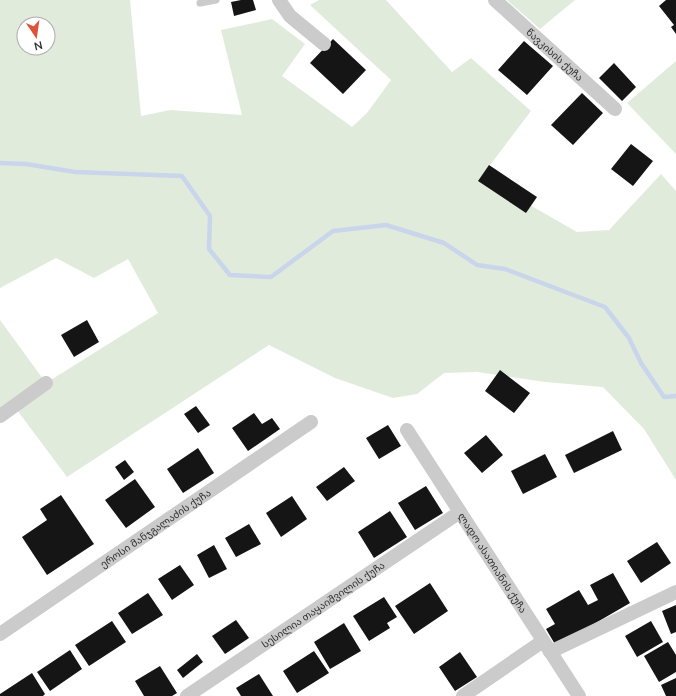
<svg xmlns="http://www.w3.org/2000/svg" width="676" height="696" font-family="Mulish,'Noto Sans Georgian',sans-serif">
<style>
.green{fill:#e1ebdc;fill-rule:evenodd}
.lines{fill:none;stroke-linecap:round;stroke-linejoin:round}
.stream{stroke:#c9d5ea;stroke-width:4.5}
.building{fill:#151515}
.lane{stroke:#cbcbcb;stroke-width:7}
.street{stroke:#cbcbcb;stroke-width:14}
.labels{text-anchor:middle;stroke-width:4;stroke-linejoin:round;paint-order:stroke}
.street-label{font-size:10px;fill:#2e2e2e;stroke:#fff}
</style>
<rect width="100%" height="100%" fill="#fff"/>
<path class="green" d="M 0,0 L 130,0 L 141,116 L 170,110 L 242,115 L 221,30 L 272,19 L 305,44 L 282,76 L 352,127 L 367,113 L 391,80 L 310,5 L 319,0 L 386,0 L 452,72 L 471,58 L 531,111 L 481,177 L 577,232 L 609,230 L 661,174 L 676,191 L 676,480 L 644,429 L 603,387 L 545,382 L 477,372 L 444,373 L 417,394 L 393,398 L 335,378 L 269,345 L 67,477 L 14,406 L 0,416 L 0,320 L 46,383 L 158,313 L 128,259 L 94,278 L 56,258 L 0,288 ZM 24,24 L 48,24 L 48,48 L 24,48 Z
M 507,0 L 575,0 L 540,29 Z
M 676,61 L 676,154 L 627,103 Z"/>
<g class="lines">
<path class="stream" d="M 0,163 L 26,164 L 75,172 L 182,176 L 210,216 L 209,249 L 230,275 L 271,277 L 333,231 L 386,225 L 444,243 L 477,265 L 505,269 L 605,307 L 629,338 L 641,363 L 664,397 L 676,396"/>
</g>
<path class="building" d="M 241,0 L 253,0 L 256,10 L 234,16 L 231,2 Z
M 666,0 L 676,0 L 676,34 L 671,27 L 674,25 L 659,6 Z
M 333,39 L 366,70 L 343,94 L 310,63 Z
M 524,41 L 553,66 L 527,95 L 498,70 Z
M 614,63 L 636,87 L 622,101 L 599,78 Z
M 582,93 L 603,113 L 573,145 L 551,125 Z
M 631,144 L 653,161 L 633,186 L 611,169 Z
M 489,165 L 537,197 L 526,213 L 478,181 Z
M 87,320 L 99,342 L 74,357 L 61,335 Z
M 500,370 L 530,393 L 514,413 L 485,391 Z
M 196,406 L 210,425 L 198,433 L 184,414 Z
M 254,413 L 262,424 L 272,418 L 280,429 L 248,451 L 232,428 Z
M 388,425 L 401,446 L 379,459 L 366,438 Z
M 613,431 L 622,450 L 574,473 L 565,455 Z
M 486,435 L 503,455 L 482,473 L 464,453 Z
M 198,448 L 214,473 L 183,493 L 167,469 Z
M 545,454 L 557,477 L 523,494 L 511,471 Z
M 125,460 L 134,472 L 124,480 L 115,467 Z
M 344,467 L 355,481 L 327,501 L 316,487 Z
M 135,479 L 155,507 L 126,528 L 105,500 Z
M 426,486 L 443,513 L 415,530 L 398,503 Z
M 61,495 L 94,544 L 47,575 L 22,537 L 47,520 L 40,509 Z
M 292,496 L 307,519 L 281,537 L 266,513 Z
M 390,511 L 407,537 L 374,558 L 358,532 Z
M 249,524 L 261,544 L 236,557 L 225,538 Z
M 657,542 L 671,563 L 641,583 L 627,561 Z
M 214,545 L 227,569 L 209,578 L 197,555 Z
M 180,565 L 194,585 L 172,600 L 158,579 Z
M 613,573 L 630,603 L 556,646 L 546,629 L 555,624 L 546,609 L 579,590 L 588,605 L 598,600 L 590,585 Z
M 430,583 L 448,611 L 414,634 L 395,606 Z
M 148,593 L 163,615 L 132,634 L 118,613 Z
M 384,597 L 397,617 L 387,623 L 390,628 L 369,641 L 353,616 Z
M 676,605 L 676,632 L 671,634 L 662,611 Z
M 236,620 L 249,638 L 225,654 L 212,636 Z
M 112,621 L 126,642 L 89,666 L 75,645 Z
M 651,621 L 663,642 L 637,657 L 625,636 Z
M 344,623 L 361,651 L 330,669 L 314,642 Z
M 668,642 L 676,655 L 676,672 L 659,682 L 644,656 Z
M 70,650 L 82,669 L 50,691 L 37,672 Z
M 314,651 L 329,673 L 297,693 L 283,671 Z
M 460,652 L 477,677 L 455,691 L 439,667 Z
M 197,654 L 203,662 L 183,678 L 177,670 Z
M 160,666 L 177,693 L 172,696 L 144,696 L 135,681 Z
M 32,673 L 45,694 L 43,696 L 0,696 L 0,694 Z
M 259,674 L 273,696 L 241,696 L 236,688 Z
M 676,678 L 676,696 L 666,696 L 661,685 Z"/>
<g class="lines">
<path class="lane" d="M 200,3 L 216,0"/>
<g class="street">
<path d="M 279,0 L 290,16 L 324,44"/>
<path id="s1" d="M 495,0 L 615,109"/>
<path d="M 0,416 L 46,383"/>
<path id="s2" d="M 407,430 L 579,696"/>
<path id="s3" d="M 0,634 L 311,422"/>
<path d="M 550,652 L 676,592"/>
<path id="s4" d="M 187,696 L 460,512"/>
<path d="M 463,696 L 543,641"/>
</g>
</g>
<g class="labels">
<g class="street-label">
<text dy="4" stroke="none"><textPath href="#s1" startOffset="81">წავკისის ქუჩა</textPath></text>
<text dy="4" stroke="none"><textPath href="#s3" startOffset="188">ეროსი მანჯგალაძის ქუჩა</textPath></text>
<text dy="4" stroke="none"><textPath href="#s2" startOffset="158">ლადო ასათიანის ქუჩა</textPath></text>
<text dy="4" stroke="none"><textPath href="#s4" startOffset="164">სესილია თაყაიშვილის ქუჩა</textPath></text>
</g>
</g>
<g transform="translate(36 36) rotate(167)"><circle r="19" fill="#ffffff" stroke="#ababab"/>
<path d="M0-3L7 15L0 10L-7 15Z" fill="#dd5338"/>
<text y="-6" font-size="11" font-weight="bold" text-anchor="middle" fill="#2e2e2e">N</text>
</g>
</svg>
